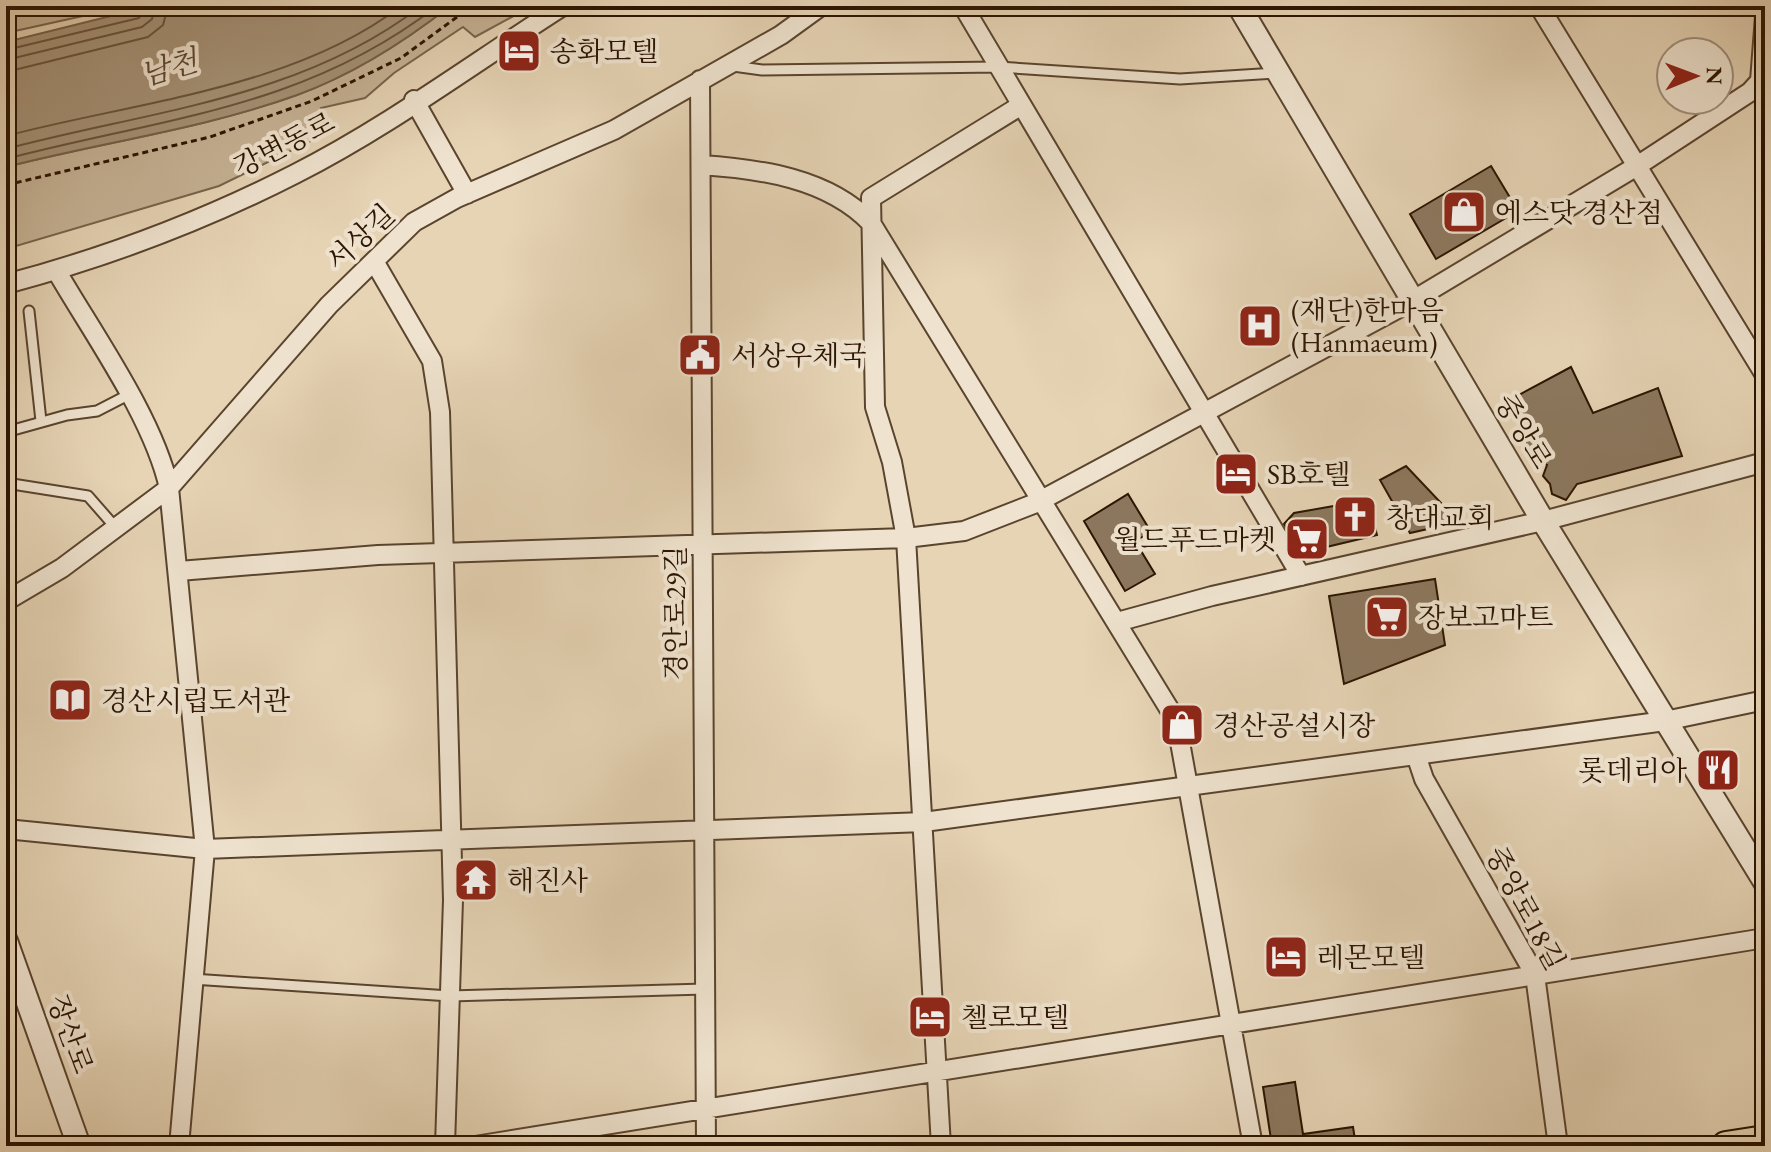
<svg xmlns="http://www.w3.org/2000/svg" width="1771" height="1152" font-family="'EB Garamond','Noto Serif KR',serif">
<style>
.green{fill:#c6b396;stroke:#78644c;stroke-width:2}
.water{fill:#a69378;stroke:#756048;stroke-width:2}
.lines{fill:none;stroke-linecap:round;stroke-linejoin:round}
.shore{stroke:#68543c;stroke-width:2}
.building{fill:#8c785f;stroke:#2b1401;stroke-width:2}
.service-casing{stroke:#5a442e;stroke-width:13}
.minor-casing{stroke:#5a442e;stroke-width:22}
.tertiary-casing{stroke:#5a442e;stroke-width:26}
.primary-casing{stroke:#2b1401;stroke-width:32}
.path{stroke:#2b1401;stroke-width:3;stroke-dasharray:6 4;stroke-linecap:butt}
.service{stroke:#efe3cf;stroke-width:9}
.minor{stroke:#efe3cf;stroke-width:18}
.tertiary{stroke:#efe3cf;stroke-width:22}
.primary{stroke:#e6d4b5;stroke-width:28}
.labels{text-anchor:middle;stroke-width:8;stroke-linejoin:round;paint-order:stroke}
.poi-label{font-size:28px;fill:#2b1401;stroke:#efe3cf;text-anchor:start}
.street-label{font-size:28px;fill:#2b1401;stroke:#efe3cf}
.water-label{font-size:30px;font-style:italic;fill:#5c4731;stroke:#efe3cf}
</style>
<rect width="100%" height="100%" fill="#e6d4b5"/>
<filter id="stains"><feTurbulence type="fractalNoise" baseFrequency=".0025" numOctaves="4"/><feColorMatrix values="0 0 0 0 .2 0 0 0 0 .09 0 0 0 0 .02 0 0 0 .5 -.17"/></filter>
<radialGradient id="worn" r=".72"><stop offset=".6" stop-color="#630" stop-opacity="0"/><stop offset="1" stop-color="#630" stop-opacity=".3"/></radialGradient>
<path class="green" d="M 6,6 L 128,6 L 6,33 Z
M 450,6 L 532,6 L 475,37 L 463,27 L 394,73 L 365,98 L 321,108 L 327,133 L 219,186 L 6,249 L 6,167 C 103,142 203,129 297,95 C 352,75 404,42 450,6 Z"/>
<path class="water" d="M 151,6 L 450,6 C 404,42 352,75 297,95 C 203,129 103,142 6,167 L 6,42 Z"/>
<g class="lines">
<path class="shore" d="M 6,50 L 139,18 L 145,6
M 6,60 L 142,27 L 152,19 L 155,6
M 6,72 L 148,37 L 163,25 L 168,6
M 6,136 C 134,102 293,89 401,6
M 6,149 C 148,111 301,99 421,6
M 6,159 C 162,118 304,109 437,6"/>
</g>
<path class="building" d="M 1491,166 L 1518,211 L 1436,259 L 1410,214 Z
M 1571,367 L 1593,413 L 1658,388 L 1682,456 L 1577,484 L 1566,500 L 1552,494 L 1550,484 L 1543,476 L 1547,465 L 1528,454 L 1515,397 Z
M 1406,466 L 1459,522 L 1410,533 L 1380,480 Z
M 1128,494 L 1151,532 L 1135,541 L 1155,574 L 1125,591 L 1084,521 Z
M 1368,500 L 1377,535 L 1301,553 L 1284,524 L 1294,513 Z
M 1435,579 L 1445,645 L 1344,684 L 1329,596 Z
M 1295,1082 L 1303,1134 L 1353,1127 L 1356,1146 L 1272,1146 L 1263,1087 Z"/>
<g class="lines">
<g class="service-casing">
<path id="service" d="M 733,66 L 762,70 L 998,67 L 1180,79 L 1277,73
M 29,311 L 41,421
M 6,432 L 67,415 L 97,411 L 128,395
M 6,483 L 88,496 L 116,528
M 192,979 L 450,996 L 705,989"/>
</g>
<g class="minor-casing">
<path id="minor" d="M 963,6 L 1301,576
M 1539,6 L 1765,375
M 700,80 L 706,1146
M 1760,81 L 1765,16
M 414,100 L 467,194
M 701,165 C 760,169 828,178 871,223 L 1176,720 L 1253,1146
M 374,261 L 432,361 L 440,412 L 453,900 L 445,1146
M 56,270 C 93,334 153,417 169,488 L 205,849 L 179,1146
M 6,284 C 104,258 205,220 295,174 C 388,127 475,62 563,6
M 179,571 L 378,555 L 906,538 L 964,531 L 1036,503 L 1412,301 L 1637,166 L 1750,92 L 1760,81 L 1765,84
M 6,601 L 62,568 L 169,488 L 329,305 L 414,222 L 457,198 L 614,130 L 781,35 L 821,6
M 1117,622 L 1212,596 L 1543,521 L 1765,462
M 1416,755 L 1424,779 L 1535,975 L 1558,1146
M 6,829 L 205,849 L 924,822 L 1665,721 L 1765,700
M 475,1146 L 1765,938
M 941,1146 L 906,538 L 892,462 L 875,407 L 871,198 L 1020,106"/>
</g>
<g class="tertiary-casing">
<path id="tertiary" d="M 1239,6 L 1543,521 L 1765,882
M 6,941 L 79,1146"/>
</g>
<g class="primary-casing">
<path id="primary" d="M 1726,1146 L 1765,1140"/>
</g>
<path class="path" d="M 6,185 L 210,137 L 312,101 L 401,58 L 472,6"/>
<use href="#service" class="service"/>
<use href="#minor" class="minor"/>
<use href="#tertiary" class="tertiary"/>
<use href="#primary" class="primary"/>
</g>
<defs>
<g id="hotel-square" transform="scale(2.3)"><rect x="-9" y="-9" width="18" height="18" rx="4" fill="#8f2418" stroke="#efe3cf"/><path d="M-6-4.5h1.5V1H6V5H4.5V3h-9V5H-6ZM-4 0a1.8 1.8 0 1 1 3.6 0ZM.5 0V-2.5h3Q6-2.5 6 0Z" fill="#fff"/></g>
<g id="shop-square" transform="scale(2.3)"><rect x="-9" y="-9" width="18" height="18" rx="4" fill="#8f2418" stroke="#efe3cf"/><path d="M-5-2.5h2.3a2.7 3.5 0 0 1 5.4 0H5L5.5 6h-11ZM-1.5-2.5h3a1.5 2.3 0 0 0-3 0Z" fill="#fff"/></g>
<g id="hospital-square" transform="scale(2.3)"><rect x="-9" y="-9" width="18" height="18" rx="4" fill="#8f2418" stroke="#efe3cf"/><path d="M-5-5h3v3.5h4V-5h3V5h-3V1.5h-4V5h-3Z" fill="#fff"/></g>
<g id="civic-square" transform="scale(2.3)"><rect x="-9" y="-9" width="18" height="18" rx="4" fill="#8f2418" stroke="#efe3cf"/><path d="M-.6-6.5H3V-4.5H.6V-3L4-1V1h2V6H-6V1h2V-1L-.6-3ZM-1.2 2.5V6h2.4V2.5Z" fill="#fff"/></g>
<g id="church-square" transform="scale(2.3)"><rect x="-9" y="-9" width="18" height="18" rx="4" fill="#8f2418" stroke="#efe3cf"/><path d="M-1.2-6h2.4v3.5h3.3v2.4h-3.3V6h-2.4V-.1h-3.3v-2.4h3.3Z" fill="#fff"/></g>
<g id="supermarket-square" transform="scale(2.3)"><rect x="-9" y="-9" width="18" height="18" rx="4" fill="#8f2418" stroke="#efe3cf"/><path d="M-6-5.5h2.5l.6 2H6L4.5 2H-2.5L-4.4-4H-6ZM-1.5 3.2a1.3 1.3 0 1 0 .1 0ZM3 3.2a1.3 1.3 0 1 0 .1 0Z" fill="#fff"/></g>
<g id="library-square" transform="scale(2.3)"><rect x="-9" y="-9" width="18" height="18" rx="4" fill="#8f2418" stroke="#efe3cf"/><path d="M-6-4Q-3-5.5-.7-3.5V5Q-3 3-6 4ZM6-4Q3-5.5 .7-3.5V5Q3 3 6 4Z" fill="#fff"/></g>
<g id="restaurant-square" transform="scale(2.3)"><rect x="-9" y="-9" width="18" height="18" rx="4" fill="#8f2418" stroke="#efe3cf"/><path d="M-5-6h1v4h1v-4h1v4h1v-4h1v5L-1.5 .5V6h-2V.5L-5-1ZM5-6V6H3V1.5H1.5Q1.5-4 5-6Z" fill="#fff"/></g>
<g id="temple-square" transform="scale(2.3)"><rect x="-9" y="-9" width="18" height="18" rx="4" fill="#8f2418" stroke="#efe3cf"/><path d="M0-6L5-2H3V0L6.5 2.5H4V6H1.5V3h-3V6H-4V2.5H-6.5L-3 0V-2H-5Z" fill="#fff"/></g>
</defs>
<g fill-rule="evenodd">
<use href="#hotel-square" x="519" y="51"/>
<use href="#shop-square" x="1464" y="212"/>
<use href="#hospital-square" x="1260" y="326"/>
<use href="#civic-square" x="700" y="355"/>
<use href="#hotel-square" x="1236" y="474"/>
<use href="#church-square" x="1355" y="517"/>
<use href="#supermarket-square" x="1307" y="539"/>
<use href="#supermarket-square" x="1387" y="617"/>
<use href="#library-square" x="70" y="700"/>
<use href="#shop-square" x="1182" y="725"/>
<use href="#restaurant-square" x="1718" y="770"/>
<use href="#temple-square" x="476" y="880"/>
<use href="#hotel-square" x="1286" y="957"/>
<use href="#hotel-square" x="930" y="1017"/>
</g>
<g class="labels">
<g class="poi-label">
<text x="550" y="61">송화모텔</text>
<text x="1495" y="222">에스닷 경산점</text>
<text x="1291" y="320">(재단)한마음<tspan x="1291" dy="32">(Hanmaeum)</tspan></text>
<text x="731" y="365">서상우체국</text>
<text x="1267" y="484">SB호텔</text>
<text x="1386" y="527">창대교회</text>
<text x="1276" y="549" text-anchor="end">월드푸드마켓</text>
<text x="1418" y="627">장보고마트</text>
<text x="101" y="710">경산시립도서관</text>
<text x="1213" y="735">경산공설시장</text>
<text x="1687" y="780" text-anchor="end">롯데리아</text>
<text x="507" y="890">해진사</text>
<text x="1317" y="967">레몬모텔</text>
<text x="961" y="1027">첼로모텔</text>
</g>
<g class="street-label">
<text transform="translate(284 144) rotate(-27)" y="10">강변동로</text>
<text transform="translate(360 237) rotate(-43)" y="10">서상길</text>
<text transform="translate(1524 431) rotate(59)" y="10">중앙로</text>
<text transform="translate(675 613) rotate(-90)" y="10">경안로29길</text>
<text transform="translate(1526 908) rotate(62)" y="10">중앙로18길</text>
<text transform="translate(71 1034) rotate(70)" y="10">장산로</text>
</g>
<g class="water-label">
<text transform="translate(169 68) rotate(-16)" y="10">남천</text>
</g>
</g>
<rect width="1771" height="1152" fill="none" stroke="#e6d4b5" stroke-width="32"/>
<rect x="8" y="8" width="1755" height="1136" fill="none" stroke="#2b1401" stroke-width="4"/>
<rect x="16" y="16" width="1739" height="1120" fill="none" stroke="#2b1401" stroke-width="2"/>
<g transform="translate(1695 76) rotate(89)"><circle r="38" fill="#efe3cf" stroke="#a1907d" stroke-width="2"/>
<path d="M0-6L14 30L0 20L-14 30Z" fill="#8f2418"/>
<text y="-12" font-size="22" font-weight="bold" text-anchor="middle" fill="#2b1401">N</text>
</g>
<rect width="100%" height="100%" filter="url(#stains)"/>
<rect width="100%" height="100%" fill="url(#worn)"/>
</svg>
